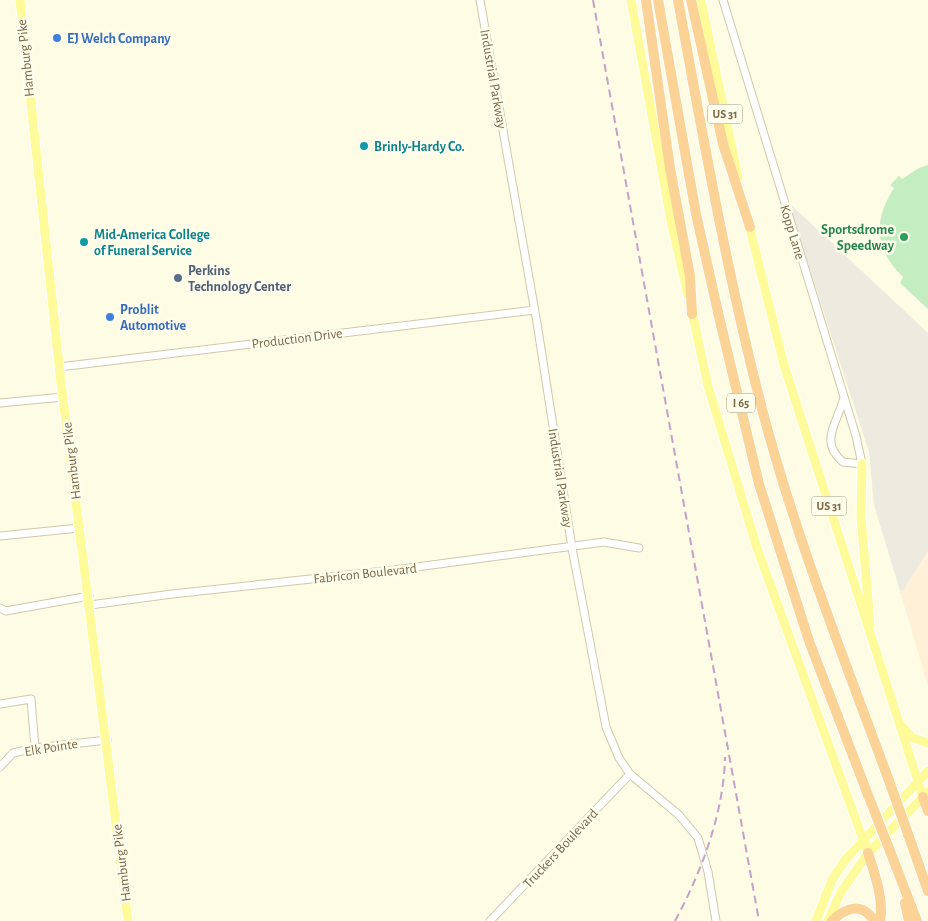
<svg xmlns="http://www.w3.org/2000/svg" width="928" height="921" font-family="'Alegreya Sans',sans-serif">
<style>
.commercial{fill:#fff0d7}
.industrial{fill:#edeadf}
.green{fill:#c4edc1}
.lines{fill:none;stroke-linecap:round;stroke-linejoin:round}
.minor-casing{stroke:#d0c8a9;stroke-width:9}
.major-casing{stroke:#fff;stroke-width:11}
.highway-casing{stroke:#fff;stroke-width:12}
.minor{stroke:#fff;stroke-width:7}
.major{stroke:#fffb9a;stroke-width:9}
.highway{stroke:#fcd396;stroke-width:10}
.rail{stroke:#c4a1c9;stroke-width:2;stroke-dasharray:8 5;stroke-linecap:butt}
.highway-bridge-casing{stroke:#fff;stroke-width:12;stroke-linecap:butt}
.highway-bridge{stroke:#fcd396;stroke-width:10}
.shop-dot{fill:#3f7fe0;stroke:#fffeec;stroke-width:2}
.culture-dot{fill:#0f9aa8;stroke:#fffeec;stroke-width:2}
.leisure-dot{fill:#2e9e5b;stroke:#fffeec;stroke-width:2}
.service-dot{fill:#5c6f8a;stroke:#fffeec;stroke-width:2}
.labels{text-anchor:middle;stroke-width:5;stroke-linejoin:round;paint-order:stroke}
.shield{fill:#fffeec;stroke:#a19678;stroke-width:1}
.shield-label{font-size:12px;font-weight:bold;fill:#796947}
.shop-label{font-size:14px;font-weight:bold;fill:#366cbe;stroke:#fffeec;text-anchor:start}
.street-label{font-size:14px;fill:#796947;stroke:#fffeec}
.culture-label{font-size:14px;font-weight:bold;fill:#0d838f;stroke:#fffeec;text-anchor:start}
.leisure-label{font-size:14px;font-weight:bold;fill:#27864d;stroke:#fffeec;text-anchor:end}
.service-label{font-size:14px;font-weight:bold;fill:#4e5e75;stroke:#fffeec;text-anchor:start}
</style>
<rect width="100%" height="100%" fill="#fefce4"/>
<path class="commercial" d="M 928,551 L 928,686 L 901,594 Z"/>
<path class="industrial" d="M 788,202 L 928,333 L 928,551 L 901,594 L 874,505 L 869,452 Z"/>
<path class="green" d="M 928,165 L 928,309 L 900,283 L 903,277 C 874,249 873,221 894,188 L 890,185 L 899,176 L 902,179 L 919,168 Z"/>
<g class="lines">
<g class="minor-casing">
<path id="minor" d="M 480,0 L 537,323 L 572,548 L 606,727 L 619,758 L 630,774 L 679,815 L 698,838 L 708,872 L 716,921
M 723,0 L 856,436 L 862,464 L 843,462 C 818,441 838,423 844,397
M 59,367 L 535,310
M 0,403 L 63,397
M 0,536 L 79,528
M 90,605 L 172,594 L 394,570 L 604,542 L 639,548
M 0,608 L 6,611 L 89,596
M 0,704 L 31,699 L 35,748
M 0,767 L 13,753 L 35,748 L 107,740
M 490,921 L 630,774"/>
</g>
<g class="major-casing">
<path id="major" d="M 20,0 L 60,374 L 128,921
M 631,0 L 672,226 L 688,295
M 701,0 L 738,177
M 748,221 L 784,365 L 923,797
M 691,307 L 708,386 L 757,548 L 868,853
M 862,464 L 861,516 L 870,625
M 902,726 L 913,738 L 928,743
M 816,921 L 832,880 L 845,860 L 928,771
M 828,921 L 841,892 L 868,853 L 928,792"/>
</g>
<g class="highway-casing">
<path id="highway" d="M 646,0 L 670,168 L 690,276 L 692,314
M 658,0 L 696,214 L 720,321 L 759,484 L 809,641 L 868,795
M 678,0 C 703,137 727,274 762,409 C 795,535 843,656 888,778
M 691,0 L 723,144 L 750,227
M 923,797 L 928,811
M 908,834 L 928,891
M 890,851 L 917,921
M 868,853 C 875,875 884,899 880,921
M 905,903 L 909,921
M 832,921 C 846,907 862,902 874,921"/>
</g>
<use href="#minor" class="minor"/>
<use href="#major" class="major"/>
<use href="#highway" class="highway"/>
<path class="rail" d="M 593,0 L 759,921
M 675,921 C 701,873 724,813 725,757"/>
<g class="highway-bridge-casing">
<path id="highway-bridge" d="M 888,778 L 908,834
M 868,795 L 890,851"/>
</g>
<use href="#highway-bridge" class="highway-bridge"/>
</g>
<g class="shop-dot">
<circle cx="57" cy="38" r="5"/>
<circle cx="110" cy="317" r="5"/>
</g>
<g class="culture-dot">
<circle cx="364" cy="146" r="5"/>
<circle cx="84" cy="242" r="5"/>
</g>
<circle class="leisure-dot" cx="904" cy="237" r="5"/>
<circle class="service-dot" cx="178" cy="278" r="5"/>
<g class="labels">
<g class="shield">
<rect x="707.5" y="104.5" width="35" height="19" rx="4"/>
<rect x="727" y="393.5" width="28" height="19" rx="4"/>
<rect x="811.5" y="496.5" width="35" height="19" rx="4"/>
</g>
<g class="shield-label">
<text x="725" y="118">US 31</text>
<text x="741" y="407">I 65</text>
<text x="829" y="510">US 31</text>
</g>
<g class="shop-label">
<text x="67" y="43">EJ Welch Company</text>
<text x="120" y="314">Problit<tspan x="120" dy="16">Automotive</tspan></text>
</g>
<g class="street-label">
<text transform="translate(25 58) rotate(-96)" y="5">Hamburg Pike</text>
<text transform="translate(494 79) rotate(80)" y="5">Industrial Parkway</text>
<text transform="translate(793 232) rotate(73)" y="5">Kopp Lane</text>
<text transform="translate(297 338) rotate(-7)" y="5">Production Drive</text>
<text transform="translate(71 461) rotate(-97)" y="5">Hamburg Pike</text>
<text transform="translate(561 478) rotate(81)" y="5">Industrial Parkway</text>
<text transform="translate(365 573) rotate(-6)" y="5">Fabricon Boulevard</text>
<text transform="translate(51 747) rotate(-9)" y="5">Elk Pointe</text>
<text transform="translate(560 848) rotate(-47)" y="5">Truckers Boulevard</text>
<text transform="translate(121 863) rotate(-97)" y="5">Hamburg Pike</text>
</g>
<g class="culture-label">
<text x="374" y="151">Brinly-Hardy Co.</text>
<text x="94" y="239">Mid-America College<tspan x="94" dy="16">of Funeral Service</tspan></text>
</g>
<g class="leisure-label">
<text x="894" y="234">Sportsdrome<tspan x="894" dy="16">Speedway</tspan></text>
</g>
<g class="service-label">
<text x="188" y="275">Perkins<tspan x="188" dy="16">Technology Center</tspan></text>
</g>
</g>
</svg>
